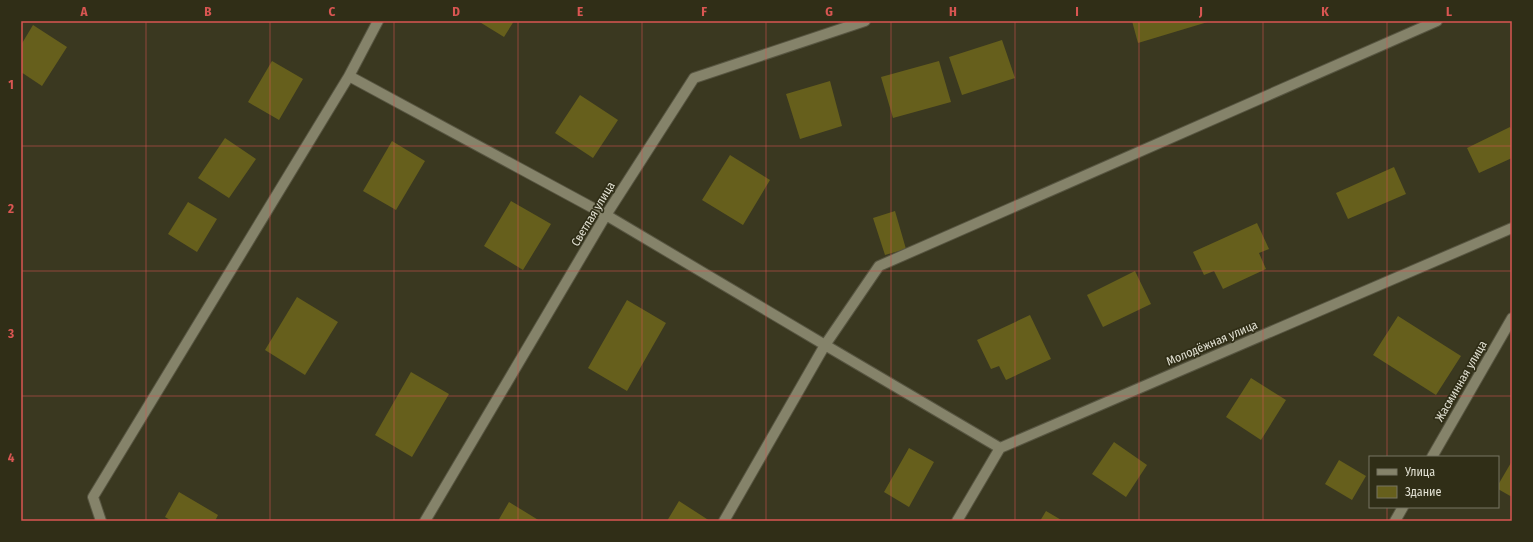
<svg xmlns="http://www.w3.org/2000/svg" width="1533" height="542" font-family="'Fira Sans Condensed',sans-serif">
<style>
.building{fill:#665f1c}
.lines{fill:none;stroke-linecap:round;stroke-linejoin:round}
.minor-casing{stroke:#575541;stroke-width:12}
.minor{stroke:#85836a;stroke-width:10}
.grid{fill:none;stroke:#d95652;stroke-width:1;stroke-opacity:0.55}
.labels{text-anchor:middle;stroke-width:3.5;stroke-linejoin:round;paint-order:stroke}
.street-label{font-size:12px;fill:#e1e0d2;stroke:#302e17}
.neatline{fill:none;stroke:#d95652;stroke-width:1.5}
.grid-label{font-size:13px;text-anchor:middle;font-weight:bold;fill:#d95652}
</style>
<rect width="100%" height="100%" fill="#3a3820"/>
<path class="building" d="M 478,21 L 514,21 L 504,37 Z
M 1132,21 L 1211,21 L 1138,43 Z
M 33,25 L 67,47 L 42,86 L 21,72 L 21,45 Z
M 1002,40 L 1015,78 L 962,95 L 949,57 Z
M 272,61 L 303,79 L 279,120 L 248,102 Z
M 939,61 L 951,102 L 893,118 L 881,77 Z
M 830,81 L 842,126 L 800,139 L 786,94 Z
M 580,95 L 618,120 L 593,158 L 555,133 Z
M 1510,127 L 1512,131 L 1512,158 L 1479,173 L 1467,148 Z
M 225,138 L 256,159 L 229,198 L 198,178 Z
M 392,141 L 425,161 L 396,210 L 363,191 Z
M 730,155 L 770,180 L 743,225 L 702,200 Z
M 1394,167 L 1406,194 L 1348,219 L 1336,193 Z
M 511,201 L 551,224 L 523,270 L 484,246 Z
M 188,202 L 217,219 L 197,252 L 168,234 Z
M 895,211 L 906,249 L 885,255 L 873,218 Z
M 1257,223 L 1269,249 L 1259,253 L 1266,269 L 1223,289 L 1214,271 L 1204,275 L 1193,252 Z
M 1135,271 L 1151,304 L 1103,327 L 1087,295 Z
M 297,297 L 338,322 L 305,375 L 265,350 Z
M 627,300 L 666,323 L 627,391 L 588,368 Z
M 1030,315 L 1051,359 L 1006,380 L 999,366 L 991,369 L 977,340 Z
M 1398,316 L 1461,356 L 1436,395 L 1373,355 Z
M 411,372 L 449,394 L 412,457 L 375,435 Z
M 1251,378 L 1286,400 L 1261,440 L 1226,417 Z
M 1114,442 L 1147,465 L 1126,497 L 1092,474 Z
M 909,448 L 934,462 L 909,507 L 884,492 Z
M 1339,460 L 1366,476 L 1352,500 L 1325,484 Z
M 1512,461 L 1512,497 L 1498,489 L 1498,485 Z
M 179,492 L 218,515 L 215,521 L 172,521 L 165,517 Z
M 679,501 L 710,521 L 667,521 Z
M 509,502 L 540,521 L 498,521 Z
M 1046,511 L 1063,521 L 1040,521 Z"/>
<g class="lines">
<g class="minor-casing">
<path id="minor" d="M 349,76 L 606,215 L 825,345 L 1000,448
M 1432,457 L 1512,318
M 101,521 L 93,497 L 349,76 L 378,21
M 425,521 L 606,215 L 694,78 L 865,21
M 724,521 L 825,345 L 879,266 L 1437,21
M 957,521 L 1000,448 L 1512,228
M 1395,521 L 1403,507"/>
</g>
<use href="#minor" class="minor"/>
</g>
<path class="grid" d="M 146,21 L 146,521M 270,21 L 270,521M 394,21 L 394,521M 518,21 L 518,521M 642,21 L 642,521M 766,21 L 766,521M 891,21 L 891,521M 1015,21 L 1015,521M 1139,21 L 1139,521M 1263,21 L 1263,521M 1387,21 L 1387,457M 21,146 L 1512,146M 21,271 L 1512,271M 21,396 L 1512,396M 1387,507 L 1387,521"/>
<g class="labels">
<g class="street-label">
<text transform="translate(593 214) rotate(-59)" y="4">Светлая улица</text>
<text transform="translate(1212 343) rotate(-23)" y="4">Молодёжная улица</text>
<text transform="translate(1461 381) rotate(-60)" y="4">Жасминная улица</text>
</g>
</g>
<rect width="1533" height="542" fill="none" stroke="#302e17" stroke-width="44"/>
<rect x="1369" y="456" width="130" height="52" fill="#302e17" stroke="#777562"/>
<rect x="1377" y="469" width="20" height="6" fill="#85836a" stroke="#777562"/>
<text x="1405" y="476" font-size="12" fill="#e1e0d2">Улица</text>
<rect x="1377" y="486" width="20" height="12" fill="#665f1c" stroke="#777562"/>
<text x="1405" y="496" font-size="12" fill="#e1e0d2">Здание</text>
<rect x="22" y="22" width="1489" height="498" class="neatline"/>
<g class="grid-label">
<text x="84" y="16">A</text>
<text x="208" y="16">B</text>
<text x="332" y="16">C</text>
<text x="456" y="16">D</text>
<text x="580" y="16">E</text>
<text x="704" y="16">F</text>
<text x="829" y="16">G</text>
<text x="953" y="16">H</text>
<text x="1077" y="16">I</text>
<text x="1201" y="16">J</text>
<text x="1325" y="16">K</text>
<text x="1449" y="16">L</text>
<text x="11" y="89">1</text>
<text x="11" y="213">2</text>
<text x="11" y="338">3</text>
<text x="11" y="462">4</text>
</g>
</svg>
